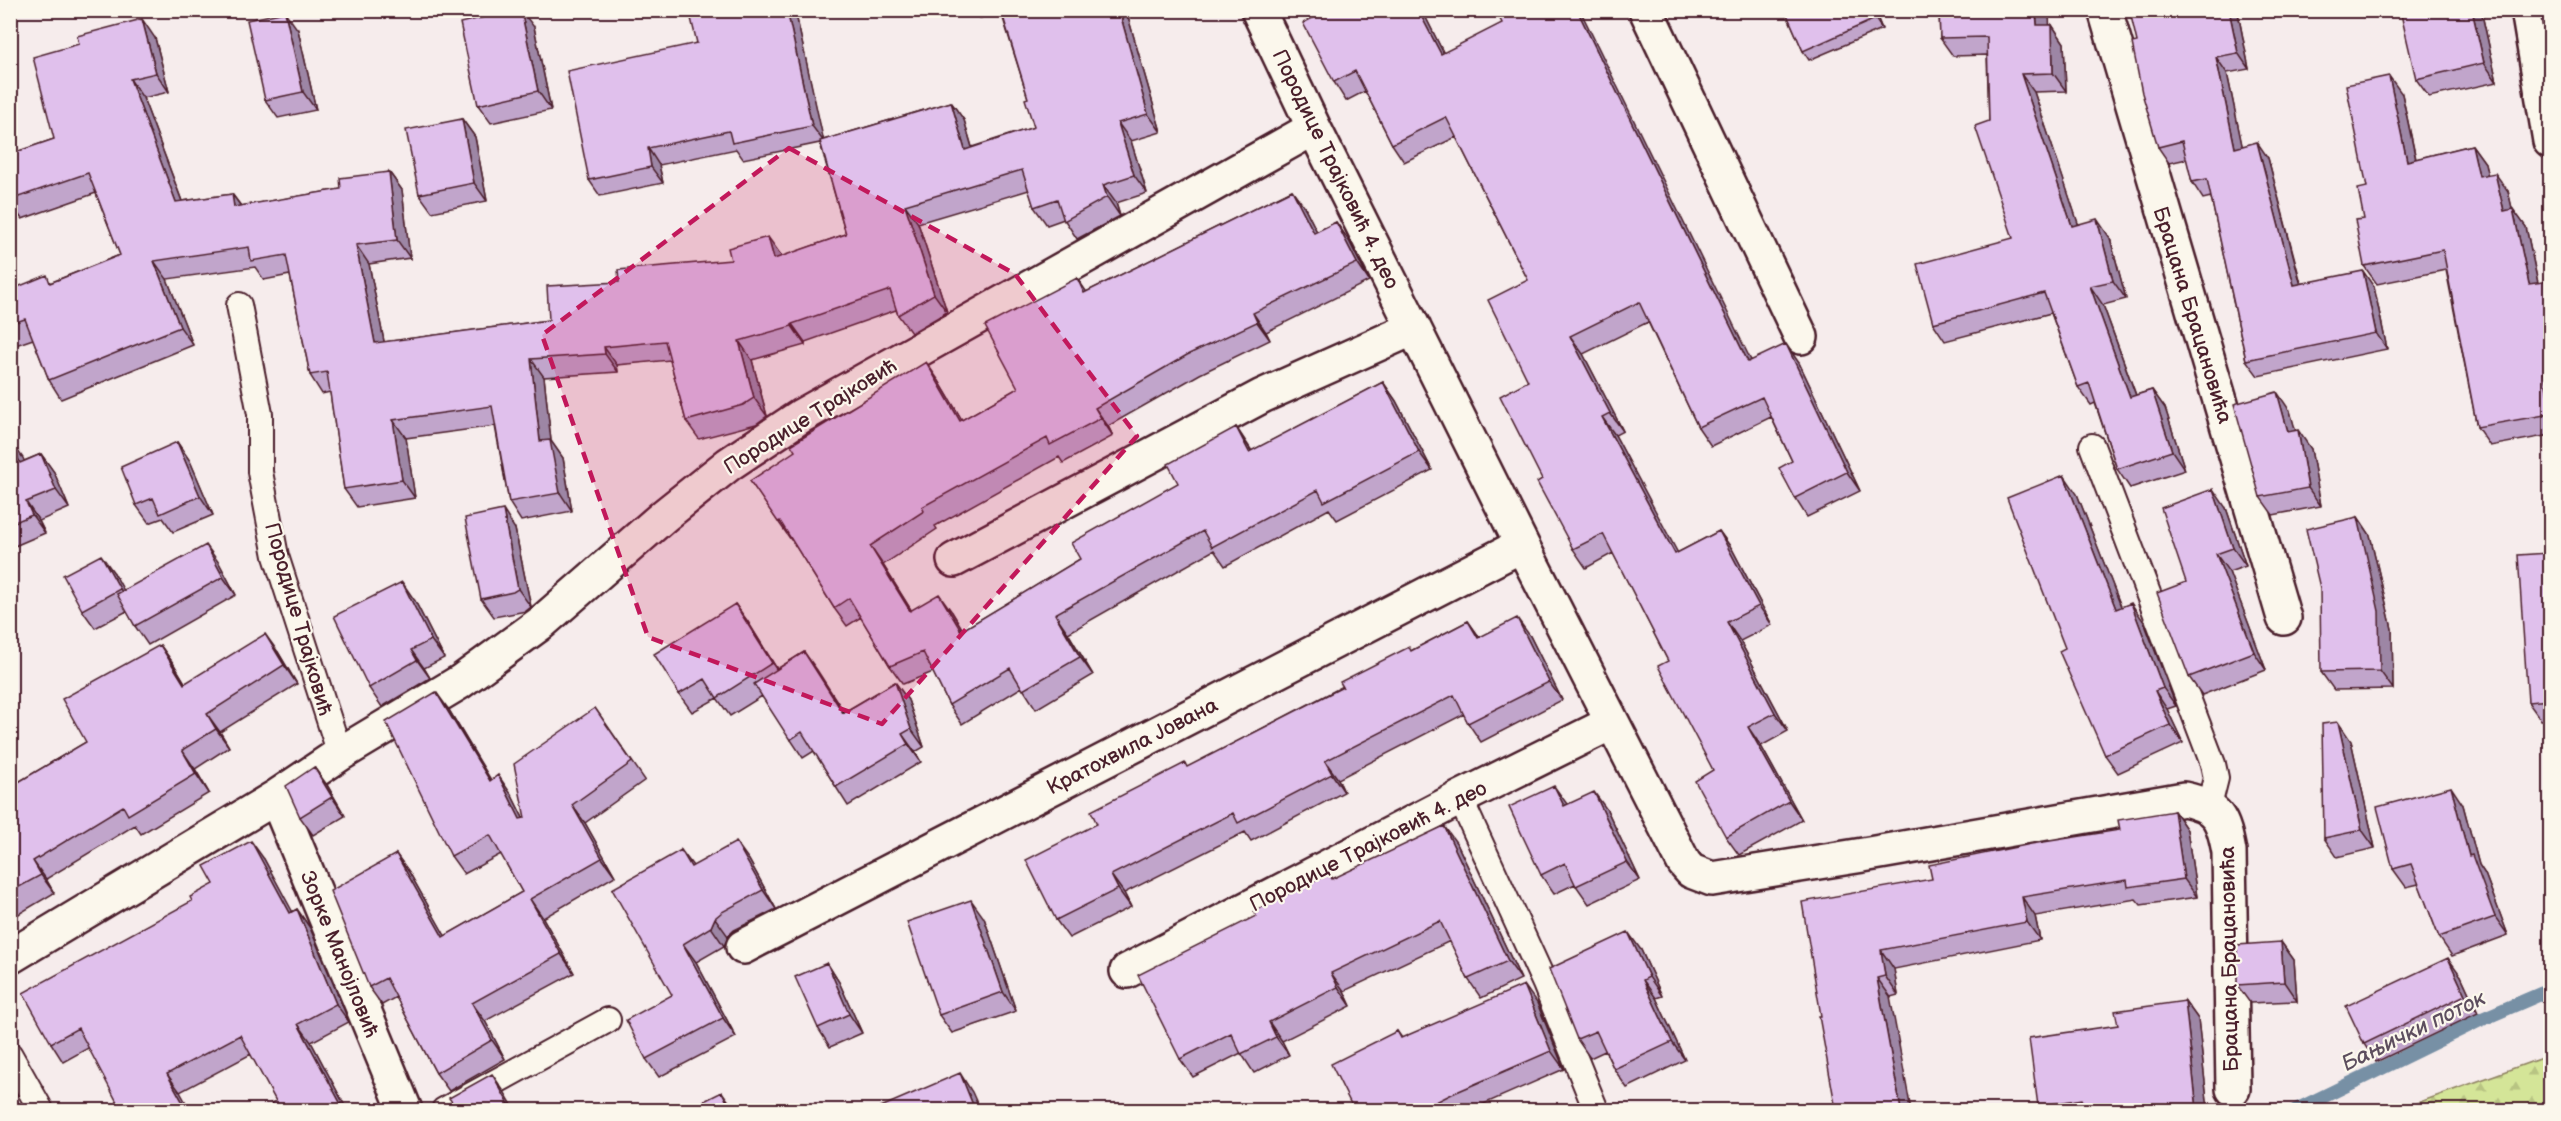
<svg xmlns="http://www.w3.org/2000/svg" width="2561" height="1121" font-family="'Balsamiq Sans',sans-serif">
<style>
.forest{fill:url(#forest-firs);stroke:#8f8262;stroke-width:1.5}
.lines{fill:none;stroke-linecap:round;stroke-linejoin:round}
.stream{stroke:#7790a5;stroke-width:14}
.lane-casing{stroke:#4a1f2b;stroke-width:28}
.street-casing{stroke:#4a1f2b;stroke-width:38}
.lane{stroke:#fbf7ec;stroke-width:24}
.street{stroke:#fbf7ec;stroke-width:33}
.wall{fill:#c1a5cb;stroke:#4a1f2b;stroke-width:1.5}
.shaded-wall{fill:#9d86a5;stroke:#4a1f2b;stroke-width:1.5}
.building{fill:#e0c0ec;stroke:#4a1f2b;stroke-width:1.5}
.marked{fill:#c2185b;fill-opacity:0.2;stroke:#c2185b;stroke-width:4.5;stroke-dasharray:12 8;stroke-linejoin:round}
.labels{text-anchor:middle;stroke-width:4.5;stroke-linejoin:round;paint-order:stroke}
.street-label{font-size:21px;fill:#4a1f2b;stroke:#fbf7ec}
.water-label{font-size:22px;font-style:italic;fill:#5d4e5e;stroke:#fbf7ec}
</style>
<defs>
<pattern id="forest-firs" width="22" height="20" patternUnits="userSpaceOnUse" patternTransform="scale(1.5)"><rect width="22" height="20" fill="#d4e598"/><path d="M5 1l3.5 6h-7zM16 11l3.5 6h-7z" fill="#b8c483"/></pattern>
</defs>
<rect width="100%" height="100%" fill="#f6ecec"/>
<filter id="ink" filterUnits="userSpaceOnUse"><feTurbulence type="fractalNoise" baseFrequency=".0167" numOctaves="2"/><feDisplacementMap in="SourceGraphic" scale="12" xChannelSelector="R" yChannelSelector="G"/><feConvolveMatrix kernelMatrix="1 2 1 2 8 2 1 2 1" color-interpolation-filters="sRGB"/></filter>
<g filter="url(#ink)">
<path class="forest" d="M 2550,1055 L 2550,1110 L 2398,1110 Z"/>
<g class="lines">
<path class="stream" d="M 2296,1110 L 2480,1020 L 2550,990"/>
<g class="lane-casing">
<path id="lane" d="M 239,305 L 260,414 L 260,472 L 276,556 L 340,754
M 2092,446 L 2213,764 L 2216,778 L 2209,806
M 1460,798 L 1545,984 L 1596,1110
M 10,1055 L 41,1110
M 444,1110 L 608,1020"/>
</g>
<g class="street-casing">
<path id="street" d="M 1258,10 L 1314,128 L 1522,545 L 1684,863 L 1691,871 L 1712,879 L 1863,855 L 2184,799 C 2218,806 2223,819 2229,852 L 2233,1089
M 1646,10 L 1801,337
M 2105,10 L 2284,618
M 2528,10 L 2550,141
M 954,560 L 1262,396 L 1414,328
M 276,797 L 405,1110
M 743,947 L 1522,545
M 10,957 L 276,797 L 340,754 L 460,682 L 541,623 L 665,515 L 729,464 L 801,416 L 1314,128
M 1127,971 L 1460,798 L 1611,723"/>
</g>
<use href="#lane" class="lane"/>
<use href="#street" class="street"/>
</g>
<path class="wall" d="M 795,10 L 823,140 L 951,102 L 964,120 L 972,147 L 1034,127 L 1028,98 L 1001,12 L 980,18 L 975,10 L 1126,10 L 1161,132 L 1131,141 L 1147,193 L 1116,203 L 1120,216 L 1077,239 L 1064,219 L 1047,225 L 1034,207 L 1029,190 L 918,223 L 947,312 L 911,333 L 898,315 L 896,310 L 805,342 L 805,345 L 752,360 L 767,416 L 756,424 L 699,439 L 686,421 L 670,360 L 617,365 L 618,372 L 544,377 L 551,441 L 563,458 L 572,511 L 521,521 L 509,502 L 495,426 L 406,438 L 415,498 L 357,507 L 344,489 L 330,392 L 322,394 L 310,375 L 290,275 L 264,280 L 255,267 L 167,279 L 193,345 L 61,399 L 49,380 L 33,339 L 10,347 L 10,282 L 13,289 L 52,282 L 120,255 L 96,193 L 22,219 L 10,203 L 10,154 L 54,139 L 155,38 L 169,92 L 143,98 L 182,201 L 232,194 L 241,206 L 341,189 L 389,172 L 402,190 L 410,258 L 369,264 L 384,342 L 549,320 L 619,282 L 781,255 L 781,257 L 846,234 L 820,143 L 743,159 L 736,149 L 659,165 L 663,183 L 600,196 L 589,180 L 697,43 Z
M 1328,10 L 1422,10 L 1443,52 L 1752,361 L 1799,363 L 1860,491 L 1807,517 L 1795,498 L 1792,461 L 1771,417 L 1711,446 L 1698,427 L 1648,322 L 1583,354 L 1623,431 L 1615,435 L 1677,553 L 1719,531 L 1732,549 L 1772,625 L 1740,641 L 1788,731 L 1761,746 L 1802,820 L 1739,855 L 1726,837 L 1713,770 L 1668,661 L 1613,553 L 1586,568 L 1573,549 L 1542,479 L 1528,381 L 1528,280 L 1456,137 L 1404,162 L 1392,144 L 1365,91 L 1346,101 L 1334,82 Z
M 1785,10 L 1874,10 L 1882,29 L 1809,60 L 1803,51 Z
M 1939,10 L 2049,10 L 2049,25 L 2052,25 L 2064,43 L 2066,91 L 2034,92 L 2078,224 L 2110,238 L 2126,299 L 2103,305 L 2136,395 L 2152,390 L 2165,408 L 2185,470 L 2130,488 L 2117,469 L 2095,403 L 2091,405 L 2078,387 L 2051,313 L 1945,341 L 1933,323 L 2013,238 L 1989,121 L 1987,55 L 1953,56 L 1940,38 Z
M 2481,10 L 2497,82 L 2429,97 L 2416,79 Z
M 2238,13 L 2249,69 L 2227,73 L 2242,146 L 2268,158 L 2301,283 L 2374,287 L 2387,349 L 2258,376 L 2246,360 L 2211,197 L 2203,199 L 2192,182 L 2187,159 L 2169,163 L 2158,147 Z
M 534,27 L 551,110 L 491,123 L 478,105 Z
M 298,30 L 316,110 L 278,118 L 265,100 Z
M 2402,94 L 2416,159 L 2472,145 L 2485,163 L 2487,174 L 2508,191 L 2512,209 L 2526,227 L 2538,283 L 2550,281 L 2550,435 L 2490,446 L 2477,427 L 2446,270 L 2377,284 L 2364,266 L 2367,187 Z
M 462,119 L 475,137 L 487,201 L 432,212 L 419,194 Z
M 1292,190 L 1305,208 L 1317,232 L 1336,222 L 1349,241 L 1369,281 L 1266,332 L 1270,340 L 1200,374 L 1108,426 L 1113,436 L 1063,463 L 1059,457 L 935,526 L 937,529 L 883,565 L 911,610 L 952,612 L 963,630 L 1080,559 L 1178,483 L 1236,427 L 1252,451 L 1383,382 L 1396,401 L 1432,470 L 1337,520 L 1329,509 L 1225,566 L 1214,550 L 1068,633 L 1093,675 L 1036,709 L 1022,687 L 962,724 L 949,705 L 933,672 L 903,684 L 890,666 L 861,617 L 847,626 L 834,608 L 792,540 L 791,540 L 750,481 L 939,381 L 962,420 L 1018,388 L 1077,278 L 1086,292 Z
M 2290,411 L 2295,431 L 2311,449 L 2321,506 L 2273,515 L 2260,497 Z
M 10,440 L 24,461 L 41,454 L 54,472 L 69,508 L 39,521 L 45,533 L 10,548 Z
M 177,442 L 190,461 L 213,515 L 173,532 L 163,518 L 149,523 L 136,505 Z
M 2077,494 L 2121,607 L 2144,622 L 2176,706 L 2167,709 L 2183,743 L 2118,773 L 2105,755 L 2065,648 Z
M 2226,508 L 2246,566 L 2229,572 L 2266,670 L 2202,695 L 2189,677 L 2186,582 Z
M 2358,517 L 2370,535 L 2392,629 L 2393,689 L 2334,690 L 2321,672 Z
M 515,529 L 531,607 L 526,611 L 494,617 L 481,599 Z
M 2550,553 L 2550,720 L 2541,720 L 2528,702 Z
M 219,563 L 236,595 L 148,645 L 135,626 L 127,611 L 95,628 L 82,610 L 114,573 L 123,590 Z
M 415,601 L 444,658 L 424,668 L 430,678 L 382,707 L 369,688 Z
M 735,604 L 748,622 L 777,669 L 804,652 L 844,712 L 895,682 L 908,700 L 924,747 L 915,752 L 921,762 L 848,806 L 836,787 L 814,751 L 803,758 L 762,696 L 730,716 L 717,698 L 692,712 L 679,694 Z
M 1468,621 L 1479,637 L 1530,636 L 1562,700 L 1481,742 L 1468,723 L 1464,714 L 1338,779 L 1344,792 L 1251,841 L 1245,832 L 1124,893 L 1131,907 L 1069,938 L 1056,920 L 1188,767 Z
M 160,645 L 173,663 L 185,683 L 278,652 L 297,684 L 220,732 L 229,747 L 195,769 L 209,793 L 141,834 L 135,825 L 46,879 L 54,893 L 17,915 L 10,906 L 10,787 L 86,742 Z
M 595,708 L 645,780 L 585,823 L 615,876 L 543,918 L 574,973 L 485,1021 L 505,1059 L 449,1091 L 436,1073 L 396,997 L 382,1005 L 369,987 L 396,854 L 409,872 L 445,936 L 522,892 L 501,854 L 464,874 L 451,856 L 449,710 L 491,780 L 511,794 L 523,818 L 525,818 Z
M 2351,741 L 2375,848 L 2337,857 L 2324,838 Z
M 327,785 L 345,816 L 313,835 L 300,817 Z
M 1567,804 L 1607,810 L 1640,880 L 1589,904 L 1575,884 L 1554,894 L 1541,875 Z
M 2463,805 L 2479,865 L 2485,874 L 2508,935 L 2452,956 L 2439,937 L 2419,884 L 2406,887 L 2393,869 Z
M 2174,811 L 2187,830 L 2197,897 L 2141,905 L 2136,899 L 2035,916 L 2040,940 L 1894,969 L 1898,995 L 1821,1016 L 1932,879 L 2120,830 Z
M 1457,844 L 1521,979 L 1481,998 L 1468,979 L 1450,941 L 1344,991 L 1351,1006 L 1282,1041 L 1289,1055 L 1254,1073 L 1241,1053 L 1193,1077 L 1180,1059 L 1256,916 L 1329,873 L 1333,879 Z
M 681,850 L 693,866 L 749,860 L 776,909 L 734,930 L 728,936 L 724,946 L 696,962 L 736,1037 L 659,1077 L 646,1059 L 672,995 Z
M 264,859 L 292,912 L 297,909 L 310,928 L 349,1022 L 311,1042 L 347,1110 L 266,1110 L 273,1107 L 276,1101 L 251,1054 L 180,1092 L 88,1048 L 63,1062 L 51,1043 L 192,901 Z
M 984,918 L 1016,1011 L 952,1033 L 939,1015 Z
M 2281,942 L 2294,960 L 2297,1001 L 2250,1003 L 2237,985 Z
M 1641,950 L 1662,996 L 1656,998 L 1685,1060 L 1627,1088 L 1614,1069 L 1605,1051 L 1590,1058 L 1577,1039 Z
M 827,963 L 839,982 L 862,1033 L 830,1047 L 818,1028 Z
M 2461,976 L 2478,1013 L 2376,1062 L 2364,1044 Z
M 2185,1001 L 2198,1019 L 2208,1110 L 2041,1110 L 2038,1106 L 2118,1025 Z
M 1537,1003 L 1564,1069 L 1470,1110 L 1354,1110 L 1397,1031 L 1402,1038 Z"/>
<path class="shaded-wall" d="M 521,10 L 534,27 L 551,110 L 538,91 Z
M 787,10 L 795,10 L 824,142 L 812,126 Z
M 1119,10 L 1126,10 L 1161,132 L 1148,114 Z
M 1418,10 L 1422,10 L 1453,72 L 1441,54 Z
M 1577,10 L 1580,10 L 1761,381 L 1748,362 Z
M 1871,10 L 1874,10 L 1882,29 L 1875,19 Z
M 2036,10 L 2049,10 L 2050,44 L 2037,25 Z
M 2229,10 L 2236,10 L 2238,13 L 2249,69 L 2238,53 Z
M 2472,10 L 2481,10 L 2497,82 L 2484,63 Z
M 285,12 L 298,30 L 316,110 L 303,92 Z
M 142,19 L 155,38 L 169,92 L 156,73 Z
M 2052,25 L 2064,43 L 2066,91 L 2053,73 Z
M 2216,57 L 2227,73 L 2246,164 L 2235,148 Z
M 2021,74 L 2034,92 L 2085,244 L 2072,226 Z
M 2389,76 L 2402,94 L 2420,179 L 2407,161 Z
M 130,79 L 143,98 L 189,220 L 176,202 Z
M 951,102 L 964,120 L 978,168 L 965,150 Z
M 462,119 L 475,137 L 487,201 L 474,183 Z
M 1118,123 L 1131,141 L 1147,193 L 1134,175 Z
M 2257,142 L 2268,158 L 2305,301 L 2294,285 Z
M 2472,145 L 2485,163 L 2492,195 L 2479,176 Z
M 648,148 L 659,165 L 663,183 L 651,167 Z
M 389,172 L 402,190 L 410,258 L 397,240 Z
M 2495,173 L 2508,191 L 2517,229 L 2504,211 Z
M 1103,185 L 1116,203 L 1120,216 L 1107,197 Z
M 1292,190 L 1305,208 L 1327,252 L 1314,233 Z
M 232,194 L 245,212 L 234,207 Z
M 905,205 L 918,223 L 947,312 L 934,294 Z
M 2513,209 L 2526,227 L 2542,302 L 2529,284 Z
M 2097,219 L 2110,238 L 2126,299 L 2113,281 Z
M 1336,222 L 1349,241 L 1369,281 L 1357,263 Z
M 768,237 L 781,255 L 787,278 L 774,259 Z
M 356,245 L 369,264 L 388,362 L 375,343 Z
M 154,261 L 167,279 L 193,345 L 180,327 Z
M 2363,271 L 2374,287 L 2387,349 L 2376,333 Z
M 1077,278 L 1090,297 L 1084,293 Z
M 2090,286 L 2103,305 L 2143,415 L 2130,397 Z
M 1253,313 L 1266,332 L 1270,340 L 1257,322 Z
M 792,324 L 805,342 L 805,345 L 792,326 Z
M 1570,336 L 1583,354 L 1623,431 L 1610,413 Z
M 739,341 L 752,360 L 767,416 L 754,398 Z
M 1786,344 L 1799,363 L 1860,491 L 1847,472 Z
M 604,347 L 617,365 L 618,372 L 605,354 Z
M 531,359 L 544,377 L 551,441 L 563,458 L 572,511 L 560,493 L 540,441 Z
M 926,362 L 939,381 L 973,439 L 960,421 Z
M 2544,372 L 2550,381 L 2550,409 Z
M 1383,382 L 1396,401 L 1432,470 L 1419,452 Z
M 2152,390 L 2165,408 L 2185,470 L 2172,451 Z
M 2277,392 L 2290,411 L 2301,450 L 2288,432 Z
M 1095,408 L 1108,426 L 1113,436 L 1101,418 Z
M 1602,417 L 1615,435 L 1688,572 L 1675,554 Z
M 393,420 L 406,438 L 415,498 L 402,480 Z
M 1236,427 L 1248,446 L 1262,471 L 1249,452 Z
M 2298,430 L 2311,449 L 2321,506 L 2308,488 Z
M 10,440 L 23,458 L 32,481 L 20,463 Z
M 177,442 L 190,461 L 213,515 L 200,496 Z
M 41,454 L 54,472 L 69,508 L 56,490 Z
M 2064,475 L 2077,494 L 2129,627 L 2116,609 Z
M 2213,489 L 2226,508 L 2246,566 L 2233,548 Z
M 26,502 L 39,521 L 45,533 L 32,515 Z
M 503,510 L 515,529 L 531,607 L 518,589 Z
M 2358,517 L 2370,535 L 2392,629 L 2393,689 L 2380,671 Z
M 1719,531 L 1732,549 L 1772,625 L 1759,606 Z
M 206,545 L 219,563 L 236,595 L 223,577 Z
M 870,546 L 883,565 L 923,629 L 910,611 Z
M 2216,554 L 2229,572 L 2266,670 L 2254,652 Z
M 101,555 L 114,573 L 133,607 L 120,589 Z
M 402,582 L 415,601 L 444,658 L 431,640 Z
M 939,594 L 952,612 L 974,649 L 961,631 Z
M 2131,603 L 2144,622 L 2176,706 L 2163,688 Z
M 735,604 L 748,622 L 785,682 L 772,663 Z
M 1055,614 L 1068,633 L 1093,675 L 1080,657 Z
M 1517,618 L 1530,636 L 1562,700 L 1549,682 Z
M 1468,621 L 1481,639 L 1478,638 Z
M 1727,622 L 1740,641 L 1788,731 L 1775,713 Z
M 265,634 L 278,652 L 297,684 L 284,665 Z
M 160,645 L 173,663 L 197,703 L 184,684 Z
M 411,650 L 424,668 L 430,678 L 417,660 Z
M 804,652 L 817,670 L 856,731 L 843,713 Z
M 895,682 L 908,700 L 924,747 L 911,729 Z
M 2155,691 L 2167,709 L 2183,743 L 2170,725 Z
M 436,692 L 449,710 L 502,800 L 490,781 Z
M 207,714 L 220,732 L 229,747 L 216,729 Z
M 2338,722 L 2351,741 L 2375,848 L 2362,830 Z
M 1748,727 L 1761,746 L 1802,820 L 1789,801 Z
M 902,734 L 915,752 L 921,762 L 908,744 Z
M 182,750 L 195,769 L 209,793 L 196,774 Z
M 1325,761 L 1338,779 L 1344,792 L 1332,774 Z
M 314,767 L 327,785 L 345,816 L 332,797 Z
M 498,775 L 511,794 L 533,838 L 520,819 Z
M 1554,786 L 1567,804 L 1564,806 Z
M 2451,787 L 2463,805 L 2479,865 L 2485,874 L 2508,935 L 2495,917 L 2469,856 Z
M 1594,792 L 1607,810 L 1640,880 L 1627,862 Z
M 572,805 L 585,823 L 615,876 L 602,858 Z
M 2174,811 L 2187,830 L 2197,897 L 2184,879 Z
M 1444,826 L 1457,844 L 1521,979 L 1508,961 Z
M 251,841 L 264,859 L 303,931 L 290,913 Z
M 736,842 L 749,860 L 776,909 L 763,890 Z
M 396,854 L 409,872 L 456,955 L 443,937 Z
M 33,861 L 46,879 L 54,893 L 41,875 Z
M 1111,875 L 1124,893 L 1131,907 L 1118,889 Z
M 2022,897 L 2035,916 L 2040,940 L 2027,922 Z
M 530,899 L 543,918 L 574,973 L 561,954 Z
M 971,900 L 984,918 L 1016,1011 L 1003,992 Z
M 297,909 L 310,928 L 349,1022 L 336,1004 Z
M 715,918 L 728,936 L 724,946 L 711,927 Z
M 1628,932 L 1641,950 L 1662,996 L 1649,977 Z
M 2281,942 L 2294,960 L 2297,1001 L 2284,982 Z
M 683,944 L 696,962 L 736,1037 L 723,1018 Z
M 1881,950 L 1894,969 L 1898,995 L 1885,976 Z
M 2448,958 L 2461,976 L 2478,1013 L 2465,995 Z
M 827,963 L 839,982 L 862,1033 L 849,1014 Z
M 1331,973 L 1344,991 L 1351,1006 L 1338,987 Z
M 1877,978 L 1890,996 L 1911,1110 L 1901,1110 Z
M 1643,980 L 1656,998 L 1685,1060 L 1672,1042 Z
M 1524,985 L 1537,1003 L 1564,1069 L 1551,1051 Z
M 2185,1001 L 2198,1019 L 2208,1110 L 2197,1110 Z
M 472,1003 L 485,1021 L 505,1059 L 492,1040 Z
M 1269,1022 L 1282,1041 L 1289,1055 L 1276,1037 Z
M 298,1024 L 311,1042 L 347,1110 L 344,1110 Z
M 960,1073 L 972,1092 L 980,1110 L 975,1110 Z
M 167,1074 L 180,1092 L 190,1110 L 187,1110 Z
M 492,1074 L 505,1093 L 515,1110 L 512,1110 Z
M 722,1092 L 735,1110 L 731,1110 Z"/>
<path class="building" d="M 514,10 L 521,10 L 538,91 L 478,105 L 460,23 Z
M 689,10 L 787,10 L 812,126 L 732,143 L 729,131 L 648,148 L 651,167 L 589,180 L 567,71 L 697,43 Z
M 1001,10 L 1119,10 L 1148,114 L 1118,123 L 1134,175 L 1103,185 L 1107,197 L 1064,221 L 1057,199 L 1034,207 L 1022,170 L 905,205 L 934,294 L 898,315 L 890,290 L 792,324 L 792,326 L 739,341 L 754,398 L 743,405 L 686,421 L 665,341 L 604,347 L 605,354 L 531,359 L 540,441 L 550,440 L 560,493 L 509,502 L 492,406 L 393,420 L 402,480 L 344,489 L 327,372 L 310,375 L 286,255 L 251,261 L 249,247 L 154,261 L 180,327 L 49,380 L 25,319 L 10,324 L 10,290 L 47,275 L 50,283 L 120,255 L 88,173 L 10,200 L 10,154 L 54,139 L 33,57 L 79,44 L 77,36 L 142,19 L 156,73 L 130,79 L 176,202 L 232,194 L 234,207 L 341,189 L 340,178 L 389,172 L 397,240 L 356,245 L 375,343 L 549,320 L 547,286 L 619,282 L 618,270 L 731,260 L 728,248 L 768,237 L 774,259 L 846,234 L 820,141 L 951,102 L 965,150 L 1034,127 L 1025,99 L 1028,98 Z
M 1328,10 L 1418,10 L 1441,54 L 1502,23 L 1496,11 L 1498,10 L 1577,10 L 1748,362 L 1786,344 L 1847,472 L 1795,498 L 1779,468 L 1792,461 L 1762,397 L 1698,427 L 1639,302 L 1570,336 L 1610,413 L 1602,417 L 1675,554 L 1719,531 L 1759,606 L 1727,622 L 1775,713 L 1748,727 L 1789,801 L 1726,837 L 1695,781 L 1713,770 L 1658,666 L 1668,661 L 1603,534 L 1573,549 L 1537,482 L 1542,479 L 1500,396 L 1528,381 L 1488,300 L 1528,280 L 1446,117 L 1392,144 L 1355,71 L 1334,82 L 1303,23 Z
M 1785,10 L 1871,10 L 1875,19 L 1803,51 Z
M 1939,10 L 2036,10 L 2037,25 L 2052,25 L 2053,73 L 2021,74 L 2072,226 L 2097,219 L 2113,281 L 2090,286 L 2130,397 L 2152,390 L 2172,451 L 2117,469 L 2089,383 L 2078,387 L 2044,293 L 1933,323 L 1917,264 L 2013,238 L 1975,126 L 1989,121 L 1987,37 L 1940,38 Z
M 2159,10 L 2229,10 L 2238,53 L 2216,57 L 2235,148 L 2257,142 L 2294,285 L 2363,271 L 2376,333 L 2246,360 L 2207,179 L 2192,182 L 2182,141 L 2158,147 L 2142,93 L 2132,43 L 2137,42 L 2131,16 Z
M 2400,10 L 2472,10 L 2484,63 L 2416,79 Z
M 2540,10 L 2550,10 L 2550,78 Z
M 285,12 L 303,92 L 265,100 L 247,20 Z
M 2389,76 L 2407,161 L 2472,145 L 2479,176 L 2495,173 L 2504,211 L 2513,209 L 2529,284 L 2550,281 L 2550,371 L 2544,372 L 2550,409 L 2550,414 L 2477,427 L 2443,250 L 2364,266 L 2355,220 L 2364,219 L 2358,189 L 2367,187 L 2346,85 Z
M 462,119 L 474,183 L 419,194 L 406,130 Z
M 1292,190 L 1314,233 L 1336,222 L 1357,263 L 1253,313 L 1257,322 L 1187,355 L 1095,408 L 1101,418 L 1050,445 L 1047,438 L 922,507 L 924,511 L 870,546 L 910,611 L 939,594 L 961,631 L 1080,559 L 1071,543 L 1178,483 L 1168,464 L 1236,427 L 1249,452 L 1383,382 L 1419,452 L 1324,502 L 1318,490 L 1212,547 L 1203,531 L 1055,614 L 1080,657 L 1023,690 L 1010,668 L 949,705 L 923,652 L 890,666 L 849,598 L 834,608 L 780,521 L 778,522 L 750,481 L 795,451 L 791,445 L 926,362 L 960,421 L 1018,388 L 985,326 L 1077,278 L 1084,293 Z
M 2277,392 L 2288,432 L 2298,430 L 2308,488 L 2260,497 L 2234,404 Z
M 10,441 L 20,463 L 41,454 L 56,490 L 26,502 L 32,515 L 10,524 Z
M 177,442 L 200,496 L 160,514 L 153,498 L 136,505 L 121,467 Z
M 2064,475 L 2116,609 L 2131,603 L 2163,688 L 2155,691 L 2170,725 L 2105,755 L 2059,651 L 2065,648 L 2007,498 Z
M 2213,489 L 2233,548 L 2216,554 L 2254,652 L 2189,677 L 2157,593 L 2186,582 L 2161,508 Z
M 503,510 L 518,589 L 513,592 L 481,599 L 465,518 Z
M 2358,517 L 2379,611 L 2380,671 L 2321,672 L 2320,588 L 2306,529 Z
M 206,545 L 223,577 L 135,626 L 117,594 Z
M 2550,553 L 2550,700 L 2528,702 L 2518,555 Z
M 101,555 L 120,589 L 82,610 L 63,575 Z
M 402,582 L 431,640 L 411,650 L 417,660 L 369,688 L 334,616 Z
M 735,604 L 772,663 L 717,698 L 705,679 L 679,694 L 654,654 Z
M 1517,618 L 1549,682 L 1468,723 L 1454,695 L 1325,761 L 1332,774 L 1238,823 L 1233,813 L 1111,875 L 1118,889 L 1056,920 L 1026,860 L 1097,824 L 1091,811 L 1185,763 L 1187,767 L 1343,687 L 1340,682 L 1409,647 L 1411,651 L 1468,621 L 1478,638 Z
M 265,634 L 284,665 L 207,714 L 216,729 L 182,750 L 196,774 L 128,815 L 123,806 L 33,861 L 41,875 L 10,892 L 10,787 L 86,742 L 62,699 L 160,645 L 184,684 Z
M 804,652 L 843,713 L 895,682 L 911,729 L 902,734 L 908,744 L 836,787 L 802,732 L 790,740 L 754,684 Z
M 436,692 L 490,781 L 498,775 L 520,819 L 525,818 L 514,764 L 595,708 L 632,762 L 572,805 L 602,858 L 530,899 L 561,954 L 472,1003 L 492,1040 L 436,1073 L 386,978 L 369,987 L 330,891 L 396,854 L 443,937 L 522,892 L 490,835 L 451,856 L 386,722 Z
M 2338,722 L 2362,830 L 2324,838 L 2322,724 Z
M 314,767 L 332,797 L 300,817 L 286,786 Z
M 1554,786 L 1564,806 L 1594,792 L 1627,862 L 1576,886 L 1565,863 L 1541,875 L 1509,807 Z
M 2451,787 L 2469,856 L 2472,855 L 2495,917 L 2439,937 L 2411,864 L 2393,869 L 2377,807 Z
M 2174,811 L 2184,879 L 2128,887 L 2127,880 L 2022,897 L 2027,922 L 1881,950 L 1885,976 L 1877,978 L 1901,1110 L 1836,1110 L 1819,1016 L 1821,1016 L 1802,902 L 1932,879 L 1929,865 L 2031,844 L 2120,830 L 2118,820 Z
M 1444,826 L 1508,961 L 1468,979 L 1440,921 L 1331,973 L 1338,987 L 1269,1022 L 1276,1037 L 1241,1054 L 1231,1033 L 1180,1059 L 1138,975 L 1256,916 L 1254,911 L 1329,873 L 1332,879 Z
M 251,841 L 290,913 L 297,909 L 336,1004 L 298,1024 L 344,1110 L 266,1110 L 273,1107 L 271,1103 L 276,1101 L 240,1035 L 167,1074 L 187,1110 L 111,1110 L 119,1106 L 78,1028 L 51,1043 L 23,993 L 192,901 L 190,897 L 214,884 L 204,866 Z
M 736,842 L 763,890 L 722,912 L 715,918 L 711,927 L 683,944 L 723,1018 L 646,1059 L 626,1020 L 672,995 L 612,889 L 681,850 L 691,867 Z
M 971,900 L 1003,992 L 939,1015 L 907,922 Z
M 1628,932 L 1649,977 L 1643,980 L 1672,1042 L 1614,1069 L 1596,1031 L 1577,1039 L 1549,969 Z
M 2281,942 L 2284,982 L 2237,985 L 2237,945 Z
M 2448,958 L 2465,995 L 2364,1044 L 2346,1006 Z
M 827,963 L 849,1014 L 818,1028 L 795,977 Z
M 1524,985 L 1551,1051 L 1452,1094 L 1420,1110 L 1354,1110 L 1331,1064 L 1397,1031 L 1401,1038 Z
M 2185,1001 L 2197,1110 L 2084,1110 L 2082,1099 L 2038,1106 L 2029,1038 L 2118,1025 L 2115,1011 Z
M 960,1073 L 975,1110 L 874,1110 Z
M 492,1074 L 512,1110 L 445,1110 L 443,1107 L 452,1102 L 449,1098 Z
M 722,1092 L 731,1110 L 686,1110 Z"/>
</g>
<path class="marked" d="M 789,148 L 1015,274 L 1137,436 L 882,724 L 648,637 L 542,335 Z"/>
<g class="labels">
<g class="street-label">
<text transform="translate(1336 169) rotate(64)" y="7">Породице Трајковић 4. део</text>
<text transform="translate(2193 315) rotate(73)" y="7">Брацана Брацановића</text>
<text transform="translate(810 416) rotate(-32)" y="7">Породице Трајковић</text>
<text transform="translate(299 619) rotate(74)" y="7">Породице Трајковић</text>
<text transform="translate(1132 746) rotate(-27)" y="7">Кратохвила Јована</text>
<text transform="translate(1368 846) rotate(-27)" y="7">Породице Трајковић 4. део</text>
<text transform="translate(340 954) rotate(68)" y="7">Зорке Манојловић</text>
<text transform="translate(2229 959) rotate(-91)" y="7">Брацана Брацановића</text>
</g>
<g class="water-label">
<text transform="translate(2413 1030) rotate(-26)" y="8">Бањички поток</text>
</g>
</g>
<rect width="2561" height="1121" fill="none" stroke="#fbf7ec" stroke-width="36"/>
<rect x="18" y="18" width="2525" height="1085" fill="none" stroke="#4a1f2b" stroke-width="2" filter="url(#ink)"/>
</svg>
